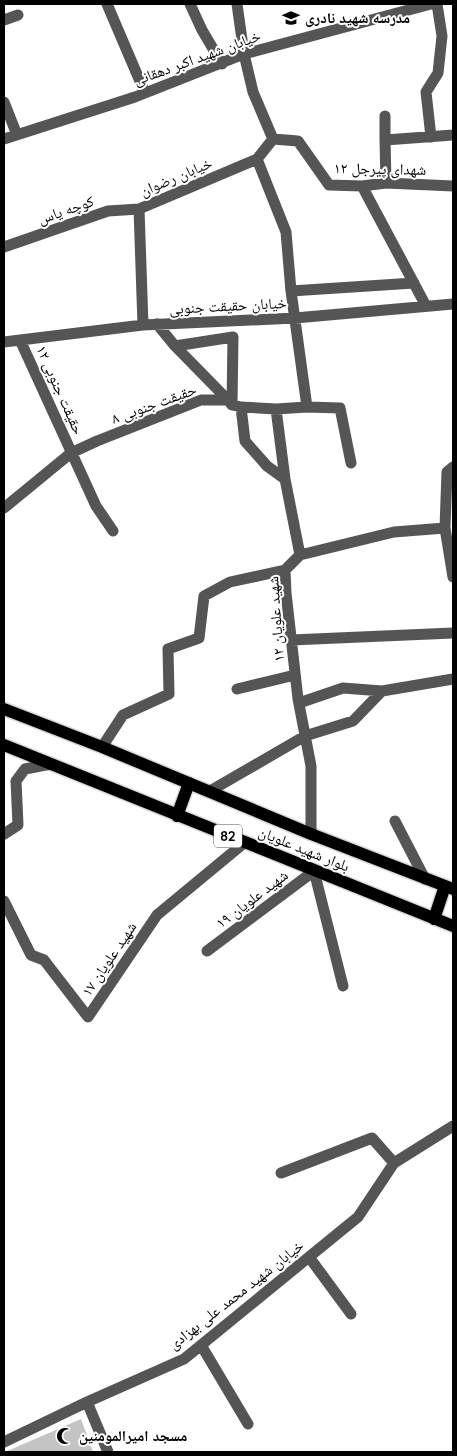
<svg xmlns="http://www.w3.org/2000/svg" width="457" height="1456" font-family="Quicksand,'Noto Naskh Arabic',sans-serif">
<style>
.building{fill:#c4c4c4}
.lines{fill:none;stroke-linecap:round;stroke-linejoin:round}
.major-casing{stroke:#dbdbdb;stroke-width:15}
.minor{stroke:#555;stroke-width:11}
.major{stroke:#000;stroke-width:12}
.labels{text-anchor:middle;stroke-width:4;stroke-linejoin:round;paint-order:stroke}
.shield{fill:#fff;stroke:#4c4c4c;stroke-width:1}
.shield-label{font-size:14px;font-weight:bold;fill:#000}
.poi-label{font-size:15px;font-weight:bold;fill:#000;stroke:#fff;text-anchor:start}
.street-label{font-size:15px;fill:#000;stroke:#fff}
</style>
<rect width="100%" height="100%" fill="#fff"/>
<path class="building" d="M 81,1419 L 93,1452 L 5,1452 Z"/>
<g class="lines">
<g class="major-casing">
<path id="major" d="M 4,709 L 102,747 L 311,834 L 453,889
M 4,745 L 453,926
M 177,816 L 189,783
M 434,919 L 445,886"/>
</g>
<path class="minor" d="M 107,4 L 145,93
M 190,4 L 202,30 L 222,64
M 237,4 L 244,54 L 253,92 L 273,139
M 4,20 L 18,15
M 4,102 L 17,135
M 431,137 L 426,92 L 438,73 L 442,36 L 437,4
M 4,139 L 135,97 L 244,54 L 431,4
M 385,140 L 385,116
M 257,159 L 286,232 L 291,291 L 307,407
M 386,183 L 385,140 L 453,135
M 362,186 L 426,306
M 4,247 L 108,211 L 139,209
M 291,291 L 414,283
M 157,324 L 175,346 L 228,400
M 143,325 L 139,209 L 257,159 L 273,139 L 298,141 L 329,185 L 362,186 L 386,183 L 453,186
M 20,340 L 96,506 L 113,531
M 4,342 L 143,325 L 295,318 L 453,304
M 175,346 L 233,337 L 232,405
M 241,407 L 245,441 L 267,466 L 285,479
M 276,409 L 285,479 L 300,555 L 285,570 L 286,593 L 298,699 L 311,766 L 311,834
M 4,508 L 71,453 L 97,441 L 201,400 L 228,400 L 232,405 L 241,407 L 276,409 L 307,407 L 340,408 L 351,463
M 445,528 L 453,577
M 300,555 L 394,532 L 445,528 L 447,472 L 453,467
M 291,640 L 453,633
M 237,689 L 295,675
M 299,703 L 343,688 L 382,691
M 102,747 L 123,715 L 169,694 L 168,649 L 199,638 L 204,596 L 230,582 L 285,570
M 210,791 L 305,736 L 353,721 L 382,691 L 453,679
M 395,821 L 425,879
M 4,834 L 18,825 L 16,781 L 25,769 L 51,764
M 4,901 L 31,955 L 44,960 L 88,1017 L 157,915 L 244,843
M 207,951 L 314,871 L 343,986
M 281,1173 L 372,1138 L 394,1163
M 309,1257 L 351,1314
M 201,1345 L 248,1424
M 87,1402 L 108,1452
M 4,1442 L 87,1402 L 184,1359 L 358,1217 L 394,1163 L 453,1126"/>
<use href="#major" class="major"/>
</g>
<defs>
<g id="school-bare" transform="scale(1.35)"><path d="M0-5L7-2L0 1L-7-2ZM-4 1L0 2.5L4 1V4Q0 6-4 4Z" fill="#000" stroke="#fff" stroke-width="2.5" paint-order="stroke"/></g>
<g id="mosque-bare" transform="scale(1.35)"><path d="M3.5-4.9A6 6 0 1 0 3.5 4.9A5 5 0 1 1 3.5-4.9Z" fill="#000" stroke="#fff" stroke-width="2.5" paint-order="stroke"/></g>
</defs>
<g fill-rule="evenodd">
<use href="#school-bare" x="291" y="18"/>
<use href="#mosque-bare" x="65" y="1436"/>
</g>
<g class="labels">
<rect class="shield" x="214" y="824.5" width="28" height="23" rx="4"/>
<g class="shield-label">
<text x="228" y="841">82</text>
</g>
<g class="poi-label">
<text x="305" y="23">مدرسه شهید نادری</text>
<text x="79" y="1441">مسجد امیرالمومنین</text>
</g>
<g class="street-label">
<text transform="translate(197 58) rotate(-20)" y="5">خیابان شهید اکبر دهقانی</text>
<text transform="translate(380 169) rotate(1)" y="5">شهدای پیرجل ۱۲</text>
<text transform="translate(176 177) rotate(-23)" y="5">خیابان رضوان</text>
<text transform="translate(66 210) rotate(-19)" y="5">کوچه یاس</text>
<text transform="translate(228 306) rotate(-3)" y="5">خیابان حقیقت جنوبی</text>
<text transform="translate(60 390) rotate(66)" y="5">حقیقت جنوبی ۱۲</text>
<text transform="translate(154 404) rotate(-20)" y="5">حقیقت جنوبی ۸</text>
<text transform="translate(276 619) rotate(-94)" y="5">شهید علویان ۱۲</text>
<text transform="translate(304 849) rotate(22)" y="5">بلوار شهید علویان</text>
<text transform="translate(252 899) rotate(-37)" y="5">شهید علویان ۱۹</text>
<text transform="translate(109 959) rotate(-56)" y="5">شهید علویان ۱۷</text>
<text transform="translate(236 1295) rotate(-38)" y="5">خیابان شهید محمد علی بهزادی</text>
</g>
</g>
<rect width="457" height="1456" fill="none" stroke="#000000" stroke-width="10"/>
</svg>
